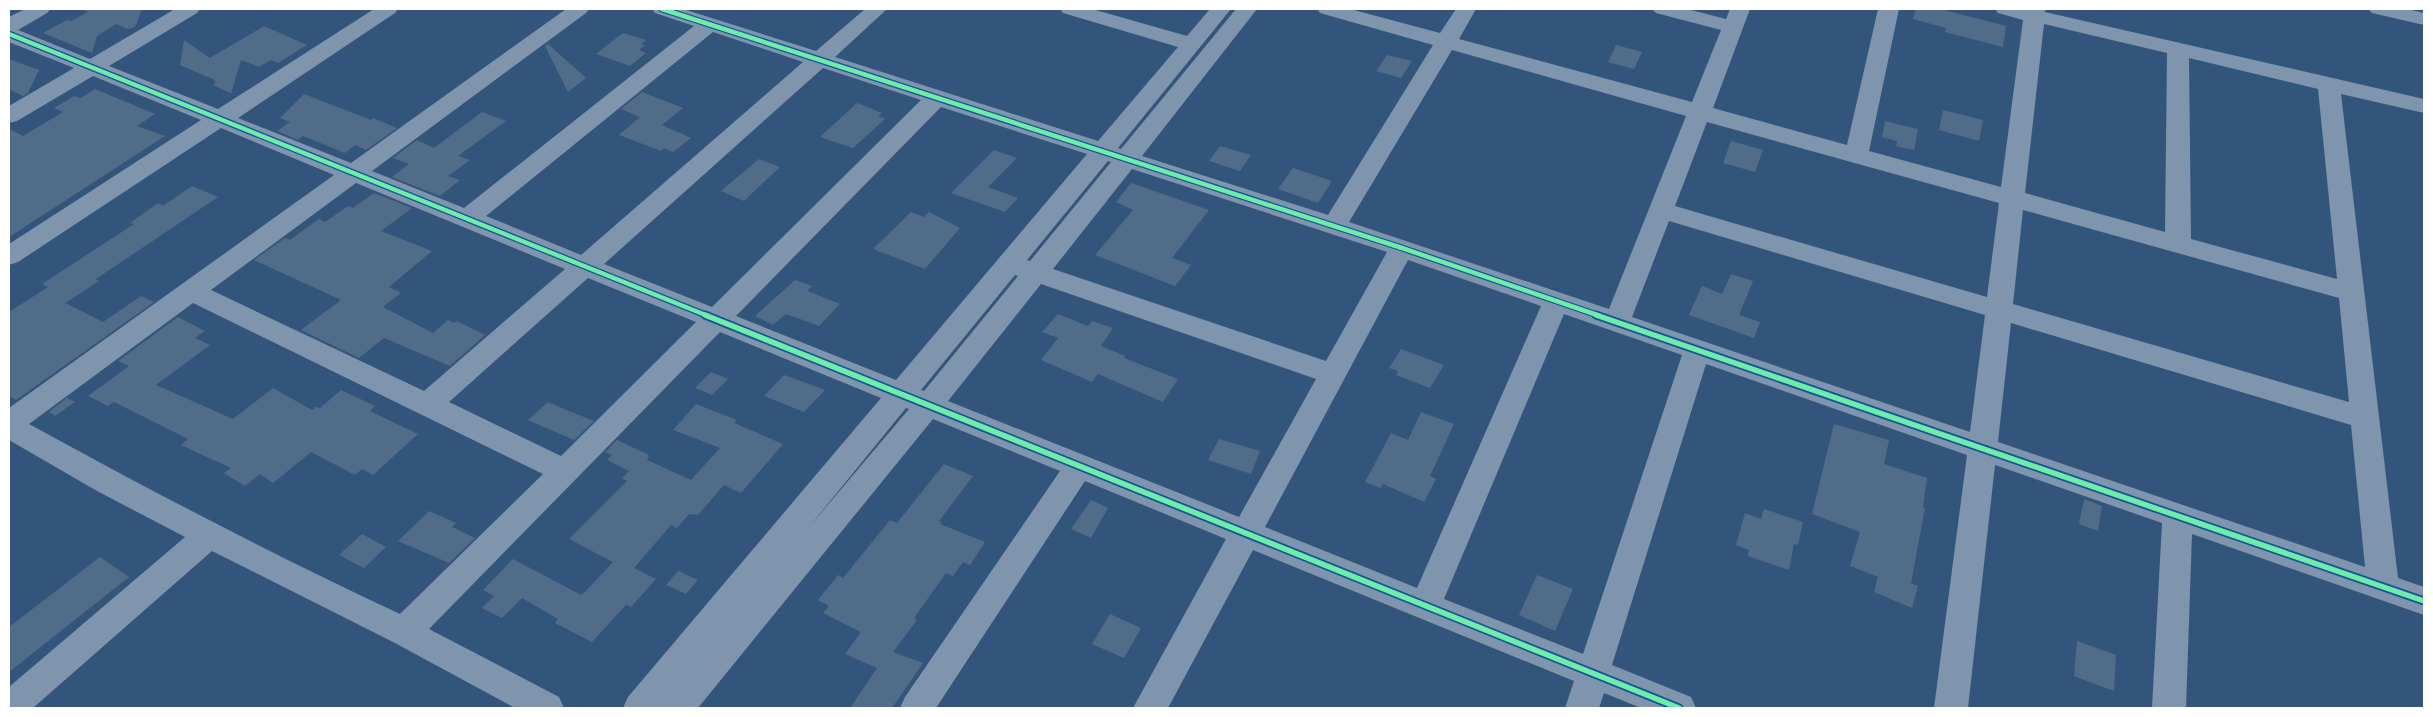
<svg xmlns="http://www.w3.org/2000/svg" width="2433" height="717" font-family="Karla,sans-serif">
<style>
.building{fill:#516c89}
.lines{fill:none;stroke-linecap:round;stroke-linejoin:round}
.minor{fill:#7e95ad;fill-rule:evenodd}
.cycleway-far1-casing{stroke:#175398;stroke-width:7}
.cycleway-casing{stroke:#175398;stroke-width:9}
.cycleway-far1{stroke:#6deda7;stroke-width:4.5}
.cycleway{stroke:#6deda7;stroke-width:5.5}
</style>
<rect width="100%" height="100%" fill="#34557b"/>
<path class="building" d="M 80,9 L 142,9 L 135,27 L 128,29 L 116,24 L 97,36 L 92,53 L 43,33 L 67,20 L 71,21 L 88,12 Z
M 1916,9 L 1940,9 L 2006,26 L 2003,47 L 1945,32 L 1946,28 L 1913,19 Z
M 264,26 L 307,45 L 278,63 L 271,60 L 259,67 L 241,60 L 231,93 L 214,86 L 215,80 L 180,65 L 184,40 L 210,58 Z
M 623,33 L 646,40 L 641,44 L 645,45 L 639,50 L 646,53 L 630,66 L 596,54 Z
M 548,44 L 586,78 L 568,92 L 545,46 Z
M 1616,45 L 1642,52 L 1634,69 L 1608,62 Z
M 1387,55 L 1412,61 L 1401,78 L 1376,71 Z
M 9,59 L 39,70 L 28,93 L 23,96 L 9,89 Z
M 95,89 L 155,114 L 137,126 L 165,136 L 9,237 L 9,129 L 23,136 L 63,112 L 54,108 L 74,96 L 81,98 Z
M 642,92 L 683,108 L 662,125 L 691,138 L 673,152 L 664,148 L 661,151 L 619,135 L 640,117 L 621,109 Z
M 304,94 L 371,120 L 373,118 L 397,128 L 366,150 L 355,145 L 345,153 L 303,136 L 298,140 L 277,131 L 290,122 L 280,118 Z
M 857,103 L 882,113 L 878,116 L 885,119 L 853,148 L 820,137 Z
M 1943,110 L 1983,120 L 1979,141 L 1939,130 Z
M 482,112 L 506,121 L 458,156 L 470,160 L 448,176 L 460,180 L 440,196 L 392,177 L 409,164 L 393,158 L 417,140 L 434,148 Z
M 1885,121 L 1918,129 L 1914,150 L 1896,146 L 1897,141 L 1882,137 Z
M 1731,141 L 1763,150 L 1755,172 L 1723,163 Z
M 1220,146 L 1251,155 L 1240,171 L 1209,161 Z
M 994,150 L 1017,158 L 988,187 L 1018,198 L 1005,212 L 951,193 Z
M 759,159 L 780,167 L 744,201 L 721,191 Z
M 1293,168 L 1332,181 L 1318,203 L 1278,189 Z
M 1131,183 L 1209,210 L 1172,258 L 1191,265 L 1175,286 L 1095,255 L 1133,210 L 1116,202 Z
M 192,186 L 218,197 L 96,279 L 99,281 L 65,303 L 103,322 L 141,296 L 154,302 L 16,400 L 9,396 L 9,312 L 48,287 L 42,284 L 134,224 L 130,223 L 158,203 L 163,206 Z
M 374,193 L 412,208 L 381,231 L 432,251 L 389,287 L 401,293 L 383,307 L 433,333 L 448,320 L 454,323 L 457,321 L 485,335 L 450,366 L 384,338 L 359,358 L 301,330 L 341,300 L 254,260 L 285,238 L 290,240 L 319,219 L 325,222 L 348,206 L 353,208 Z
M 911,212 L 924,217 L 929,212 L 960,228 L 925,269 L 873,249 Z
M 1731,274 L 1753,281 L 1739,315 L 1760,322 L 1754,338 L 1689,315 L 1702,286 L 1722,294 Z
M 795,280 L 812,286 L 807,291 L 840,304 L 819,326 L 786,314 L 773,325 L 755,316 Z
M 1058,314 L 1088,326 L 1092,321 L 1113,328 L 1101,346 L 1125,356 L 1124,358 L 1178,379 L 1163,402 L 1098,374 L 1092,382 L 1041,360 L 1058,338 L 1042,332 Z
M 178,317 L 205,331 L 195,338 L 210,345 L 156,385 L 233,419 L 273,388 L 312,410 L 316,407 L 320,408 L 341,390 L 375,406 L 370,411 L 418,434 L 373,475 L 362,469 L 355,475 L 311,452 L 273,483 L 260,474 L 245,486 L 224,473 L 231,468 L 181,445 L 188,439 L 114,402 L 108,406 L 88,396 L 129,366 L 118,361 Z
M 1401,349 L 1444,365 L 1430,388 L 1396,375 L 1398,371 L 1389,368 Z
M 711,372 L 728,379 L 712,395 L 695,388 Z
M 784,375 L 825,390 L 804,412 L 764,396 Z
M 67,398 L 75,402 L 55,416 L 49,412 Z
M 548,402 L 569,411 L 594,421 L 574,440 L 528,420 Z
M 696,404 L 737,420 L 734,423 L 783,444 L 741,493 L 724,485 L 698,515 L 689,514 L 677,528 L 671,525 L 634,568 L 656,579 L 631,607 L 626,605 L 592,642 L 555,623 L 558,619 L 522,598 L 502,618 L 482,608 L 494,596 L 483,590 L 513,559 L 581,595 L 584,593 L 613,562 L 569,539 L 627,481 L 622,478 L 629,471 L 607,460 L 612,455 L 605,452 L 617,440 L 649,455 L 647,460 L 691,480 L 720,448 L 673,430 Z
M 1421,412 L 1454,424 L 1430,476 L 1436,479 L 1424,502 L 1383,484 L 1381,488 L 1365,482 L 1391,433 L 1408,440 Z
M 1834,424 L 1889,440 L 1884,464 L 1927,478 L 1923,507 L 1925,508 L 1911,583 L 1918,586 L 1912,608 L 1874,592 L 1878,577 L 1850,566 L 1860,532 L 1812,514 Z
M 1219,439 L 1260,451 L 1251,474 L 1208,460 Z
M 944,464 L 973,476 L 939,521 L 942,522 L 940,524 L 985,542 L 970,565 L 963,562 L 953,576 L 946,573 L 914,618 L 917,620 L 893,652 L 923,663 L 892,708 L 850,708 L 877,668 L 845,654 L 861,632 L 823,613 L 829,606 L 818,600 L 838,575 L 843,578 L 890,520 L 897,523 Z
M 2084,499 L 2102,506 L 2098,531 L 2079,524 Z
M 1091,500 L 1108,508 L 1091,538 L 1071,529 Z
M 1764,509 L 1803,522 L 1798,545 L 1794,544 L 1789,570 L 1748,556 L 1749,550 L 1736,545 L 1745,513 L 1761,519 Z
M 429,511 L 456,523 L 452,527 L 475,538 L 449,563 L 398,541 Z
M 362,534 L 386,547 L 364,568 L 339,555 Z
M 100,557 L 129,577 L 9,672 L 9,627 Z
M 678,571 L 698,580 L 686,594 L 666,585 Z
M 1537,575 L 1573,589 L 1555,631 L 1519,615 Z
M 1110,614 L 1141,628 L 1124,658 L 1092,644 Z
M 2077,641 L 2116,655 L 2114,691 L 2074,676 Z"/>
<g class="lines">
<path class="minor" d="M 25,9 L 51,9 L 47,13 L 18,30 L 90,59 L 175,9 L 200,9 L 197,13 L 109,66 L 218,109 L 374,9 L 398,9 L 395,13 L 238,118 L 351,163 L 566,9 L 589,9 L 586,13 L 372,171 L 464,208 L 694,26 L 655,13 L 652,9 L 683,9 L 816,51 L 865,9 L 887,9 L 835,57 L 1098,141 L 1178,47 L 1063,13 L 1060,9 L 1092,9 L 1187,36 L 1210,9 L 1231,9 L 1118,148 L 1121,149 L 1236,9 L 1257,9 L 1142,156 L 1328,215 L 1433,45 L 1320,13 L 1317,9 L 1350,9 L 1440,33 L 1456,9 L 1476,9 L 1459,39 L 1692,102 L 1721,30 L 1656,13 L 1652,9 L 1687,9 L 1726,19 L 1730,9 L 1750,9 L 1713,108 L 1847,145 L 1878,9 L 1899,9 L 1869,151 L 2001,187 L 2023,20 L 1998,13 L 1995,9 L 2045,9 L 2045,12 L 2424,99 L 2424,113 L 2341,94 L 2398,578 L 2424,587 L 2424,615 L 2192,534 L 2186,708 L 2152,708 L 2162,523 L 1995,465 L 1968,708 L 1934,708 L 1967,455 L 1706,364 L 1612,665 L 1691,697 L 1696,708 L 1641,708 L 1604,693 L 1599,708 L 1565,708 L 1574,681 L 1253,550 L 1168,708 L 1133,708 L 1226,539 L 1085,481 L 936,708 L 900,708 L 905,697 L 1060,471 L 933,419 L 698,708 L 623,708 L 628,697 L 881,398 L 720,332 L 429,629 L 559,697 L 564,708 L 515,708 L 393,642 L 212,551 L 33,708 L 9,708 L 9,687 L 185,537 L 97,491 L 9,440 L 9,408 L 334,175 L 221,128 L 18,262 L 9,265 L 9,244 L 201,120 L 93,76 L 17,121 L 9,123 L 9,106 L 74,68 L 9,42 L 9,17 ZM 2044,24 L 2167,53 L 2165,232 L 2025,193 ZM 713,32 L 803,62 L 581,255 L 486,216 ZM 1452,50 L 1686,116 L 1609,309 L 1349,222 ZM 2189,58 L 2318,89 L 2337,279 L 2191,239 ZM 823,68 L 921,100 L 712,307 L 604,264 ZM 941,107 L 1087,154 L 896,380 L 736,316 ZM 1707,122 L 1999,203 L 1987,297 L 1675,206 ZM 1108,161 L 1111,162 L 1030,261 L 1027,260 ZM 1132,169 L 1387,252 L 1326,361 L 1053,269 ZM 356,183 L 565,269 L 424,391 L 211,290 ZM 2023,210 L 2339,298 L 2349,402 L 2013,304 ZM 1669,221 L 1985,315 L 1970,432 L 1632,317 ZM 1408,260 L 1541,306 L 1417,588 L 1265,527 ZM 1015,275 L 1018,276 L 924,391 L 921,390 ZM 588,278 L 696,322 L 561,456 L 449,402 ZM 1041,284 L 1316,379 L 1239,517 L 948,401 ZM 193,303 L 543,474 L 400,614 C 274,555 151,491 29,424 ZM 1564,314 L 1682,355 L 1583,654 L 1444,599 ZM 2011,323 L 2351,425 L 2365,567 L 1998,442 ZM 906,408 L 909,409 L 809,527 Z
M 2368,9 L 2407,9 L 2424,13 L 2424,25 L 2372,13 Z"/>
<g class="cycleway-far1-casing">
<path id="cycleway-far1" d="M 662,9 L 1402,248 L 1600,316
M 9,34 L 708,316"/>
</g>
<g class="cycleway-casing">
<path id="cycleway" d="M 705,315 L 1679,708
M 1596,315 L 2424,601"/>
</g>
<use href="#cycleway-far1" class="cycleway-far1"/>
<use href="#cycleway" class="cycleway"/>
</g>
<rect width="2433" height="717" fill="none" stroke="#ffffff" stroke-width="20"/>
</svg>
